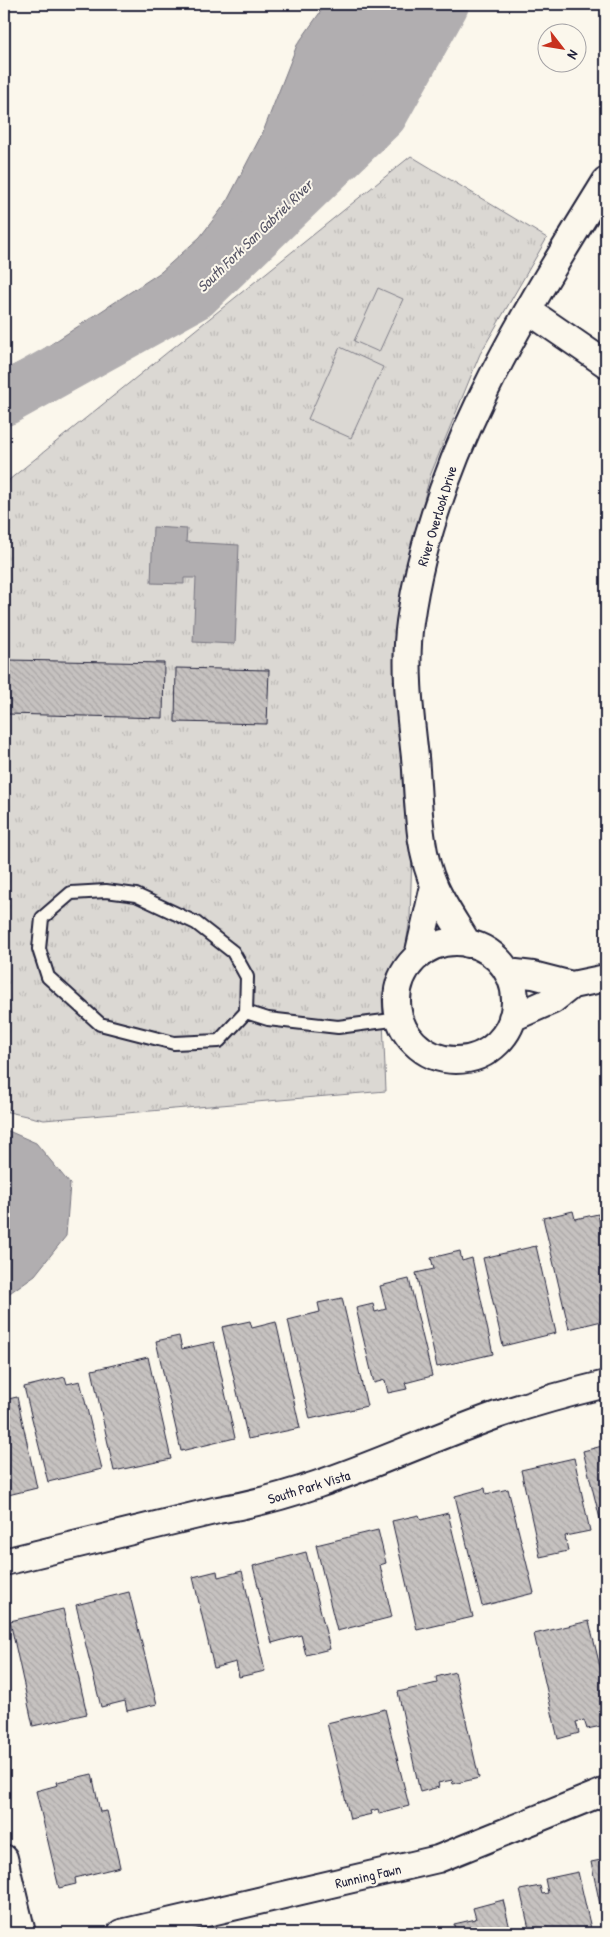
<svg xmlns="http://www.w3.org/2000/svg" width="610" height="1937" font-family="'Patrick Hand',sans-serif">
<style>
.park{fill:url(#park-tufts);stroke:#7e7d87}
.pitch{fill:#dbd8d3;stroke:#7e7d87}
.water{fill:#b1aeb0;stroke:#787681}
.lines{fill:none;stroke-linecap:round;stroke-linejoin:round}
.river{stroke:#b1aeb0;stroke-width:52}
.building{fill:url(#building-back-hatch);stroke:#22223b}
.lane-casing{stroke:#22223b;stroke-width:16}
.street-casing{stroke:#22223b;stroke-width:30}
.lane{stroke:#fbf7ec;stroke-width:12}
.street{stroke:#fbf7ec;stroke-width:26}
.labels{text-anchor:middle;stroke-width:4;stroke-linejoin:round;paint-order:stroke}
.street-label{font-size:14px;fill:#22223b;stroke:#fbf7ec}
.water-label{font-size:15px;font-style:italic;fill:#545364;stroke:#fbf7ec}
</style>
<defs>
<pattern id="park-tufts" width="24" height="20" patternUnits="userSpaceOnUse" patternTransform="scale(1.25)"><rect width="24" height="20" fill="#dbd8d3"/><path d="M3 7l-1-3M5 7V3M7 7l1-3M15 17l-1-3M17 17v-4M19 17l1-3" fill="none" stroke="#bcb9b6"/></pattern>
<pattern id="building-back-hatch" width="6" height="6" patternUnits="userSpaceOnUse" patternTransform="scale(1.25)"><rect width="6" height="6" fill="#c6c2c0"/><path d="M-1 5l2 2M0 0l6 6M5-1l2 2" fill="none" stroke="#aaa6a6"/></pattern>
</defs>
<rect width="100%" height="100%" fill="#fbf7ec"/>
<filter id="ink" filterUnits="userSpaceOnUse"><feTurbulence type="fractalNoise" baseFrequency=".02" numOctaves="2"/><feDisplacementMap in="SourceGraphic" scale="10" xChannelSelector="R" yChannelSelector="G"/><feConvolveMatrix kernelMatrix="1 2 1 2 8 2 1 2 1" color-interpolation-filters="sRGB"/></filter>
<g filter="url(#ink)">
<path class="park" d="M 411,156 L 547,238 L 480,354 L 430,476 L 408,562 L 394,651 L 404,807 L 412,852 L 410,918 L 404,957 L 382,997 L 386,1091 L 44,1120 L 4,1111 L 4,484 Z"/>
<path class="pitch" d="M 378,288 L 403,299 L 379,352 L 354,341 Z
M 340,347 L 383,367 L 351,438 L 308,419 Z"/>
<path class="water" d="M 326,4 L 433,4 L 361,114 L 266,236 L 218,275 L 97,357 L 4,411 L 4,370 L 33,356 L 161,272 L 200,237 L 226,203 L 263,132 L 297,45 Z
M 153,527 L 187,529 L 186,542 L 239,545 L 235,644 L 193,642 L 196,578 L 184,578 L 184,584 L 151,583 Z
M 4,1129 L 36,1143 L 70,1184 L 66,1236 L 35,1275 L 4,1297 Z"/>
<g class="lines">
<path class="river" d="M 4,400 L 195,294 L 382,114 L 443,4"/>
</g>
<path class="building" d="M 9,660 L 164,663 L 163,718 L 7,714 Z
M 176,668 L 269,670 L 267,724 L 175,722 Z
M 573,1211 L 575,1219 L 598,1214 L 606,1251 L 606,1320 L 569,1329 L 543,1218 Z
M 536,1246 L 556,1333 L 503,1346 L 483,1258 Z
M 460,1251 L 462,1261 L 472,1258 L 493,1354 L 437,1367 L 416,1273 L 434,1269 L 431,1258 Z
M 409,1279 L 432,1376 L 405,1383 L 407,1389 L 388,1393 L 385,1380 L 374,1383 L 356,1308 L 373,1304 L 375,1312 L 386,1309 L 380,1286 Z
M 342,1298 L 367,1406 L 310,1419 L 288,1320 L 320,1312 L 318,1303 Z
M 250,1321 L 252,1328 L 276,1322 L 300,1428 L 248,1439 L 222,1327 Z
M 179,1336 L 182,1349 L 214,1342 L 235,1438 L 181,1451 L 156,1341 Z
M 148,1357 L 171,1459 L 114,1471 L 92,1370 Z
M 65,1377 L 67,1384 L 80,1381 L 102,1469 L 48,1482 L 24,1387 Z
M 17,1397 L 37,1488 L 4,1496 L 4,1400 Z
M 606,1445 L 606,1543 L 583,1451 Z
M 574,1458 L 590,1531 L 565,1536 L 568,1551 L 540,1557 L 521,1470 Z
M 485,1488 L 486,1494 L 508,1489 L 534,1593 L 482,1606 L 455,1496 Z
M 448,1513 L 473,1617 L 417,1630 L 392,1521 L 419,1515 L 421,1520 Z
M 378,1530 L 386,1563 L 380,1565 L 392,1617 L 337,1631 L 316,1545 Z
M 306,1552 L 330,1649 L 306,1655 L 301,1635 L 272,1643 L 253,1566 Z
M 217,1571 L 218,1577 L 242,1571 L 265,1671 L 239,1677 L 236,1662 L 214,1668 L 193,1577 Z
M 129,1592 L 157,1704 L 127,1711 L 125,1701 L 101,1707 L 76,1605 Z
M 63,1609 L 87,1714 L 33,1726 L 10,1621 Z
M 589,1621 L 606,1691 L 606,1725 L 587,1729 L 584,1720 L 576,1722 L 579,1733 L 558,1739 L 534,1634 Z
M 455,1672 L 479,1778 L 453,1784 L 452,1780 L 438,1783 L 439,1787 L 420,1792 L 398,1692 L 437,1683 L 436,1677 Z
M 385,1709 L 409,1806 L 379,1814 L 378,1809 L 371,1811 L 372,1814 L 350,1819 L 327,1723 Z
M 92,1774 L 100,1812 L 107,1811 L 120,1867 L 75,1878 L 76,1884 L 59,1888 L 36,1791 L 58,1785 L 57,1782 Z
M 606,1859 L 606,1933 L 591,1862 Z
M 578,1872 L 592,1933 L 530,1933 L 520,1890 L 540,1886 L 542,1894 L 548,1893 L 545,1879 Z
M 503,1900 L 511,1933 L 456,1933 L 454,1924 L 476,1919 L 473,1908 Z"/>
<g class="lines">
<g class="lane-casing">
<path id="lane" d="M 106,891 L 136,895 L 196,923 L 233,952 L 247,977 L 246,1012 L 219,1041 L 174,1043 L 100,1024 L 48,977 L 39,949 L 42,918 L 71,893 Z
M 246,1012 L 268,1019 L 338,1027 L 400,1019"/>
</g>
<g class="street-casing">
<path id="street" d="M 529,311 L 606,364
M397 1001a59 59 0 1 1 118 0a59 59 0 1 1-118 0Z
M 468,944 C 457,925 444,907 435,887 C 417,848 419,799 415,757 C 410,713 404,666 410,622 C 432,459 522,317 606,181
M 418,956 L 434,886
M 507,972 L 533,975 L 572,985 L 606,978
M 512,1018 L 553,1000 L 572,985
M 4,1562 L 218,1510 C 317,1494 404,1448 497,1415 C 533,1403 569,1393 606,1384
M 4,1858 L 22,1933
M 121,1933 L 438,1859 L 606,1791"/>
</g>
<use href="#lane" class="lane"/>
<use href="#street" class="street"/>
</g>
</g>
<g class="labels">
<g class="street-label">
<text transform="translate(437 516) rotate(-73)" y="5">River Overlook Drive</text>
<text transform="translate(309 1487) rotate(-17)" y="5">South Park Vista</text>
<text transform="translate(368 1876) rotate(-13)" y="5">Running Fawn</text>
</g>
<g class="water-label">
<text transform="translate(255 236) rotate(-44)" y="5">South Fork San Gabriel River</text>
</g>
</g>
<rect width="610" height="1937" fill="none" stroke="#fbf7ec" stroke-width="20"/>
<rect x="10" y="10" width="590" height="1917" fill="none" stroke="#22223b" stroke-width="2" filter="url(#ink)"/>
<g transform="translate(562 48) rotate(121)"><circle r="24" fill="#fbf7ec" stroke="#a4a2a5"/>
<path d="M0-4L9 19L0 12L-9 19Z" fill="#c8321e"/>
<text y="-8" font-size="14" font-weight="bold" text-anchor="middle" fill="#22223b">N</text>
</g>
</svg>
